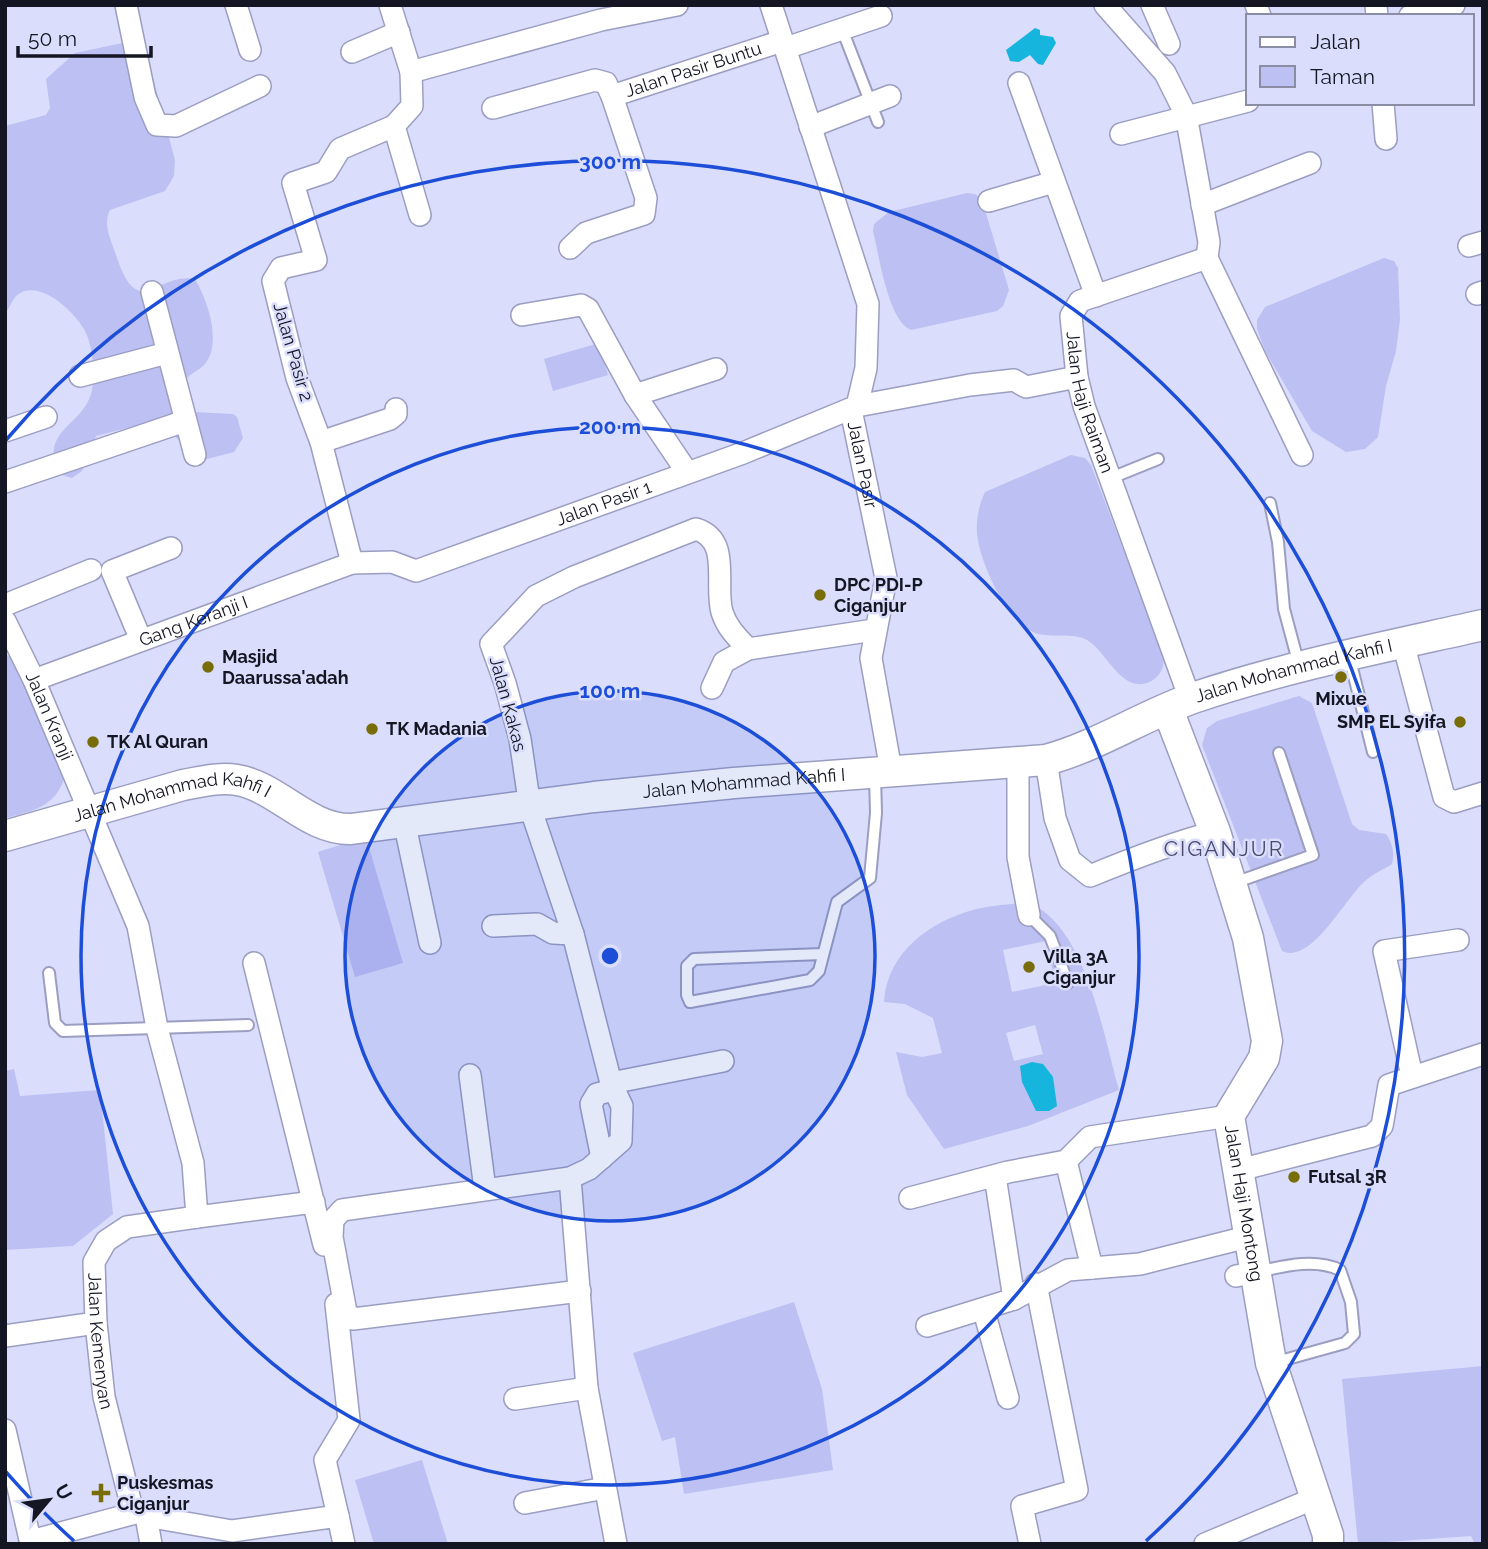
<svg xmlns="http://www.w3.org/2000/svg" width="1488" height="1549" font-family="Raleway,sans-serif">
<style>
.green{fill:#bdc0f2;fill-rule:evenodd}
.water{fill:#15b5dd}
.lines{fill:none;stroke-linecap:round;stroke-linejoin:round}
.lane-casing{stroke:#9b9ec1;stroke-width:14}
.street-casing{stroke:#9b9ec1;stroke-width:24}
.secondary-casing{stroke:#9b9ec1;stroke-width:33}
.lane{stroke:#fff;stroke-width:10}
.street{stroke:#fff;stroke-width:21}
.secondary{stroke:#fff;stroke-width:30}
.ring{fill:none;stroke:#1d4ed8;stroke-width:3.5}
.poi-dot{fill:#796d09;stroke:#daddfb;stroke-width:2.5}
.labels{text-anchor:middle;stroke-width:5;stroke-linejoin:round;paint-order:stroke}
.street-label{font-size:18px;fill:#151623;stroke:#daddfb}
.poi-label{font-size:18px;font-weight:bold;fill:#151623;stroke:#daddfb;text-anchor:start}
.quarter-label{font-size:21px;letter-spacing:2px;fill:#4a4b6a;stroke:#daddfb}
.centre{fill:#1d4ed8;stroke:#daddfb;stroke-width:3.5}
.ring-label{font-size:21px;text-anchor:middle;font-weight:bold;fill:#1d4ed8;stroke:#daddfb;stroke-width:5;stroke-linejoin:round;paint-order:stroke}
</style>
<rect width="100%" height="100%" fill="#daddfb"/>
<path class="green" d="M 132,41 L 141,43 L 146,52 L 175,160 L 174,176 L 165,191 L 110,210 C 103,224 110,238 115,252 C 138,325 155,272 195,279 C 208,301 222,343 205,364 C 198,372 189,373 184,382 L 193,412 L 233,414 L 237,417 L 243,438 L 234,452 L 199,461 L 166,427 L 154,421 L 96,436 L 82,471 L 72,478 L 59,474 C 38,429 85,426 92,390 C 95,374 93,346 85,331 C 76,313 38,276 16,296 C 12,301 8,309 5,315 L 5,126 L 46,115 L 50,108 L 46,79 L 75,53 Z
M 967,193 L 975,194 L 982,200 L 1009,290 L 1003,306 L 997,311 L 911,330 C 888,321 879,255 873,231 L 874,224 L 889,212 Z
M 1384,258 L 1394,261 L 1398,268 L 1400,320 L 1396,351 L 1386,386 L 1378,437 L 1365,449 L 1346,452 L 1312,431 L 1265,351 L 1257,329 L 1257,320 L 1265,307 Z
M 599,343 L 608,375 L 553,391 L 544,359 Z
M 1071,455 L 1085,458 L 1091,465 L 1164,657 C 1164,666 1161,675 1153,680 C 1122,699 1106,648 1085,639 C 1068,632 1049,639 1033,632 C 1006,620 979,561 977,533 C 976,518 979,505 985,492 Z
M 5,654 L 23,665 L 65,776 C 56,807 33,811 5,818 Z
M 1299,696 L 1312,703 L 1352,824 L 1359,830 L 1386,834 C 1392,842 1395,854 1392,864 C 1383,870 1372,874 1364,882 C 1344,900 1311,965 1282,951 L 1202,745 L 1207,728 L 1217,721 Z
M 366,837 L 403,963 L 355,977 L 318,852 Z
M 1027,902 C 1086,924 1103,1035 1119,1090 L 1028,1126 L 944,1149 L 907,1095 L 896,1052 L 922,1057 L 942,1053 L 933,1018 L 905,1004 L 884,1002 C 887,953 929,922 973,910 C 990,905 1010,905 1027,902 ZM 1046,941 L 1055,983 L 1012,992 L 1003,950 ZM 1035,1025 L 1043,1054 L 1014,1061 L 1006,1033 Z
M 14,1069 L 20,1096 L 100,1090 L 113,1214 L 73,1246 L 5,1250 L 5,1071 Z
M 794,1302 L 822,1389 L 833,1470 L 684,1494 L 675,1437 L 662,1441 L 633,1353 Z
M 1483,1366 L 1483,1544 L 1475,1544 L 1471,1536 L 1358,1544 L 1342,1379 Z
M 422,1460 L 448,1544 L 374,1544 L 355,1480 Z"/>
<path class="water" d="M 1035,28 L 1040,30 L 1040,35 L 1053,37 L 1056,43 L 1043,65 L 1038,64 L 1030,55 L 1019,62 L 1010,61 L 1006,50 Z
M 1032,1062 L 1043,1064 L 1053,1077 L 1057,1106 L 1049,1111 L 1036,1111 L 1022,1082 L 1020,1066 Z"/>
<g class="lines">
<g class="lane-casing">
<path id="lane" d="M 842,29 L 878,122
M 1111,478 L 1158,459
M 1270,503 L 1278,542 L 1284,609 L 1299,665
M 1349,656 L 1373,752
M 1234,883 L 1313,855 L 1279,753
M 1029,915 L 1050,936 L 1068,983
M 822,954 L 694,959 L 687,966 L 687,995 L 690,1002 L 810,980 L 819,971 L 837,902 L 870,878 L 876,813 L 875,776
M 49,973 L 55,1023 L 63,1031 L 248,1025
M 1257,1272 C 1284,1266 1315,1258 1340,1270 L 1351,1302 L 1354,1334 L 1345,1343 L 1273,1363"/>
</g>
<g class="street-casing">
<g id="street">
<path d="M 126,5 L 145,97 L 157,125 L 176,126 L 260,86"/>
<path d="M 236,5 L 250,50"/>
<path id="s1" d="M 1105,5 L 1165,73 L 1186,115 L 1209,242 L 1207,258 L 1080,301 L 1071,316 L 1077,377 L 1084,406 L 1190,699"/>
<path d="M 1152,5 L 1169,44"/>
<path d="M 1256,5 L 1260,16"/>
<path d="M 1376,5 L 1377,16"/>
<path d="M 1410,16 L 1454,5"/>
<path d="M 786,48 L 881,16"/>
<path d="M 352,52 L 399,32"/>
<path d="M 411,72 L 601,20 L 677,5"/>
<path d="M 1019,83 L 1096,296"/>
<path d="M 1383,103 L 1386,139"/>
<path id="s2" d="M 493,108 L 595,80 L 606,83 L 612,96 L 782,41"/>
<path d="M 394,126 L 420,215"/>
<path d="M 810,127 L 890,96"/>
<path d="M 1121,134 L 1248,101"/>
<path d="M 989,201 L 1054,182"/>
<path d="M 1202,205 L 1310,163"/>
<path d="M 1469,246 L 1483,242"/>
<path d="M 570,248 L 586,233 L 644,214 L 646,198 L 612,96"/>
<path d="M 1207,258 L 1302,455"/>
<path d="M 152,292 L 195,455"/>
<path d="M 1477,294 L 1483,292"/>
<path d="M 522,315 L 581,305 L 588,309 L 635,395 L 687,472"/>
<path d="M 80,376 L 167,353"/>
<path d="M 635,395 L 716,369"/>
<path d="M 857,406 L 970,385 L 1014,380 L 1026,387 L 1077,377"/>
<path id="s3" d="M 851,410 L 886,578 L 871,658 L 891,770"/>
<path d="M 5,431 L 46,417"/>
<path d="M 321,442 L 390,419 L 396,414 L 396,409"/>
<path d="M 5,482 L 185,421"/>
<path d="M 352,563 L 321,442 L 297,378 L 273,281 L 281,268 L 316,260 L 293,183 L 326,172 L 340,149 L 394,126 L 412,106 L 411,72 L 390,5"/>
<path d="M 5,605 L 91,570"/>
<path id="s4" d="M 5,621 L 34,680 L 138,926 L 157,1028 L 193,1163 L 197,1217 L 127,1227 L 106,1241 L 94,1262 L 96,1323 L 104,1397 L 131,1504 L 146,1516 L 232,1531 L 338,1516 L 344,1544"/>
<path d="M 141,640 L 112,571 L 171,548"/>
<path d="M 1403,643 L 1444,797 L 1454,802 L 1483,793"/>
<path id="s5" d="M 34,680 L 352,563 L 392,562 L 416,571 L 743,453 L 857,406 L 866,368 L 868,304 L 771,5"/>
<path d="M 712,688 L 724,662 L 748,649 L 874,630"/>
<path d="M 1046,760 L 1055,818 L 1070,860 L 1090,876 C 1131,859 1172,843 1215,832"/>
<path d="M 1018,764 L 1018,857 L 1029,915"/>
<path d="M 404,821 L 430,943"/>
<path d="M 493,926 L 537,924 L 553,933 L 573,934"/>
<path d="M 254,963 L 324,1245"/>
<path d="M 470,1075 L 485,1189"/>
<path d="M 1412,1076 L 1384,951 L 1458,940"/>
<path d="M 611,1083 L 723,1061"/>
<path d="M 602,1158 L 591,1104 L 597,1094 L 614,1090"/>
<path d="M 1066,1161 L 1092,1268"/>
<path d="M 1239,1170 L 1372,1136 L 1382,1126 L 1389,1085 L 1483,1054"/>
<path d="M 995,1176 L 1014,1299"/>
<path d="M 570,1178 L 587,1388 L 616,1544"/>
<path d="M 910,1198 L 1008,1172 L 1066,1161 L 1090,1137 L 1229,1116"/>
<path d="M 197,1217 L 314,1202"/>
<path d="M 1236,1276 L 1257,1272"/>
<path d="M 580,1291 L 353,1319 L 346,1312 L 332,1237 L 333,1220 L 342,1210 L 570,1178 L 589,1169 L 621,1141 L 622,1106 L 611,1083 L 573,934 L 530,807 L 520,739 L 505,683 L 491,644 L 536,596 L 574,577 L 696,529 C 732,540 714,585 722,612 C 727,628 737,637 748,649"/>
<path d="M 336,1304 L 349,1420 L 325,1460 L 338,1516"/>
<path d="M 984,1311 L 1008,1398"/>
<path d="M 927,1326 L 1014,1299 L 1068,1270 L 1140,1264 L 1251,1236"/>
<path d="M 5,1336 L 96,1323"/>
<path d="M 515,1399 L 587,1388"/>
<path d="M 5,1430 L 31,1544"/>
<path d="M 525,1503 L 605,1488"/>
<path d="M 146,1516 L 151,1544"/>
<path d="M 31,1541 L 139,1512"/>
<path d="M 1030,1544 L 1022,1506 L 1077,1490 L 1036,1284"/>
<path d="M 1205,1544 L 1315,1498"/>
</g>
</g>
<g class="secondary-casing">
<g id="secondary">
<path id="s6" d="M 1168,710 L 1215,832 L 1248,938 L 1267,1041 L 1264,1058 L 1229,1116 L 1271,1363 L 1328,1535 L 1328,1544"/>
<path id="s7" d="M 5,836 L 183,785 C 200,782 219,777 237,780 C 278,787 308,830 351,829 L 594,797 L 734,783 L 1046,760 C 1098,746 1142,716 1193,698 C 1288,666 1385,647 1483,625"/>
</g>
</g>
<use href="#lane" class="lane"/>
<use href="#street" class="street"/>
<use href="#secondary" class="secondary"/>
</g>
<circle cx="610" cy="956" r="265" fill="#1d4ed8" fill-opacity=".12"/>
<g class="ring">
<circle cx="610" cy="956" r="265"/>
<circle cx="610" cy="956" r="529"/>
<path d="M74 1541A794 794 0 0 1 6 1472M6 440A794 794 0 1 1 1146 1541"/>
</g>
<g class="poi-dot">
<circle cx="820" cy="595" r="7"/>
<circle cx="208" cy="667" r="7"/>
<circle cx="1341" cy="677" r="7"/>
<circle cx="1460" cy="722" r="7"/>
<circle cx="372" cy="729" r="7"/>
<circle cx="93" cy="742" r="7"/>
<circle cx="1029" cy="967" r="7"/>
<circle cx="1294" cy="1177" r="7"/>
<path d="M97.5 1482.5h7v7h7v7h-7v7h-7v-7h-7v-7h7z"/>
</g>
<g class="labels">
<g class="street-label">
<text dy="6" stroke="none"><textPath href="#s2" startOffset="217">Jalan Pasir Buntu</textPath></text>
<text transform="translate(293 352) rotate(74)" y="6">Jalan Pasir 2</text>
<text dy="6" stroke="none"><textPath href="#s1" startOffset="523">Jalan Haji Raiman</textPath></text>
<text dy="6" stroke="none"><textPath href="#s3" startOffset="56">Jalan Pasir</textPath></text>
<text dy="6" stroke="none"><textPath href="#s5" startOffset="604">Jalan Pasir 1</textPath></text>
<text dy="6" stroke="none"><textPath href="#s5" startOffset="170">Gang Keranji I</textPath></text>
<text dy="6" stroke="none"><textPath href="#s7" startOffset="1328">Jalan Mohammad Kahfi I</textPath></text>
<text transform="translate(508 704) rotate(75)" y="6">Jalan Kakas</text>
<text dy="6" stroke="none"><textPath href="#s4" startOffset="105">Jalan Kranji</textPath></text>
<text dy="6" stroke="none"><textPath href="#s7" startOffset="761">Jalan Mohammad Kahfi I</textPath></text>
<text dy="6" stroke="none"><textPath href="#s7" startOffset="173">Jalan Mohammad Kahfi I</textPath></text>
<text dy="6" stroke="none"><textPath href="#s6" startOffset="520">Jalan Haji Montong</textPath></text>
<text dy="6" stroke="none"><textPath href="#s4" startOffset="830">Jalan Kemenyan</textPath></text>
</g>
<g class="poi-label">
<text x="834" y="591">DPC PDI-P<tspan x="834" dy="21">Ciganjur</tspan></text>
<text x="222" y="663">Masjid<tspan x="222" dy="21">Daarussa'adah</tspan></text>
<text x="1341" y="705" text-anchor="middle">Mixue</text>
<text x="1446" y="728" text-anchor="end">SMP EL Syifa</text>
<text x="386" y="735">TK Madania</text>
<text x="107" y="748">TK Al Quran</text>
<text x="1043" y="963">Villa 3A<tspan x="1043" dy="21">Ciganjur</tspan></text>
<text x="1308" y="1183">Futsal 3R</text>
<text x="117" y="1489">Puskesmas<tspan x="117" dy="21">Ciganjur</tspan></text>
</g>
<g class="quarter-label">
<text x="1224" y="856">CIGANJUR</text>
</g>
</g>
<circle cx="610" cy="956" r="10" class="centre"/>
<g class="ring-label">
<text x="610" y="169">300 m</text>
<text x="610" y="434">200 m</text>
<text x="610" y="698">100 m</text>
</g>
<rect width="1488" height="1549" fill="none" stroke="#151623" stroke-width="14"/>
<rect x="1246" y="14" width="228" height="91" fill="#daddfb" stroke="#8b8da5" stroke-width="2"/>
<rect x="1260" y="37" width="35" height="10" fill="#ffffff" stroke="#8b8da5" stroke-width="2"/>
<text x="1310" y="49" font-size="21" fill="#151623">Jalan</text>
<rect x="1260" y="66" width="35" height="21" fill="#bdc0f2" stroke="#8b8da5" stroke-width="2"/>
<text x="1310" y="84" font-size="21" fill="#151623">Taman</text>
<g transform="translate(49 1500) rotate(61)" stroke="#daddfb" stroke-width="5" paint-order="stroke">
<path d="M0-5L12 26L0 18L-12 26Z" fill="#151623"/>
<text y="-10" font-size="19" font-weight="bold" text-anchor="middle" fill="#151623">U</text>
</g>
<path d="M18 46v10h133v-10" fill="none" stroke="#151623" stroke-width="3.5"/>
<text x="28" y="46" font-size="21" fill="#151623" stroke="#daddfb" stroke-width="5" paint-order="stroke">50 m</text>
</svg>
